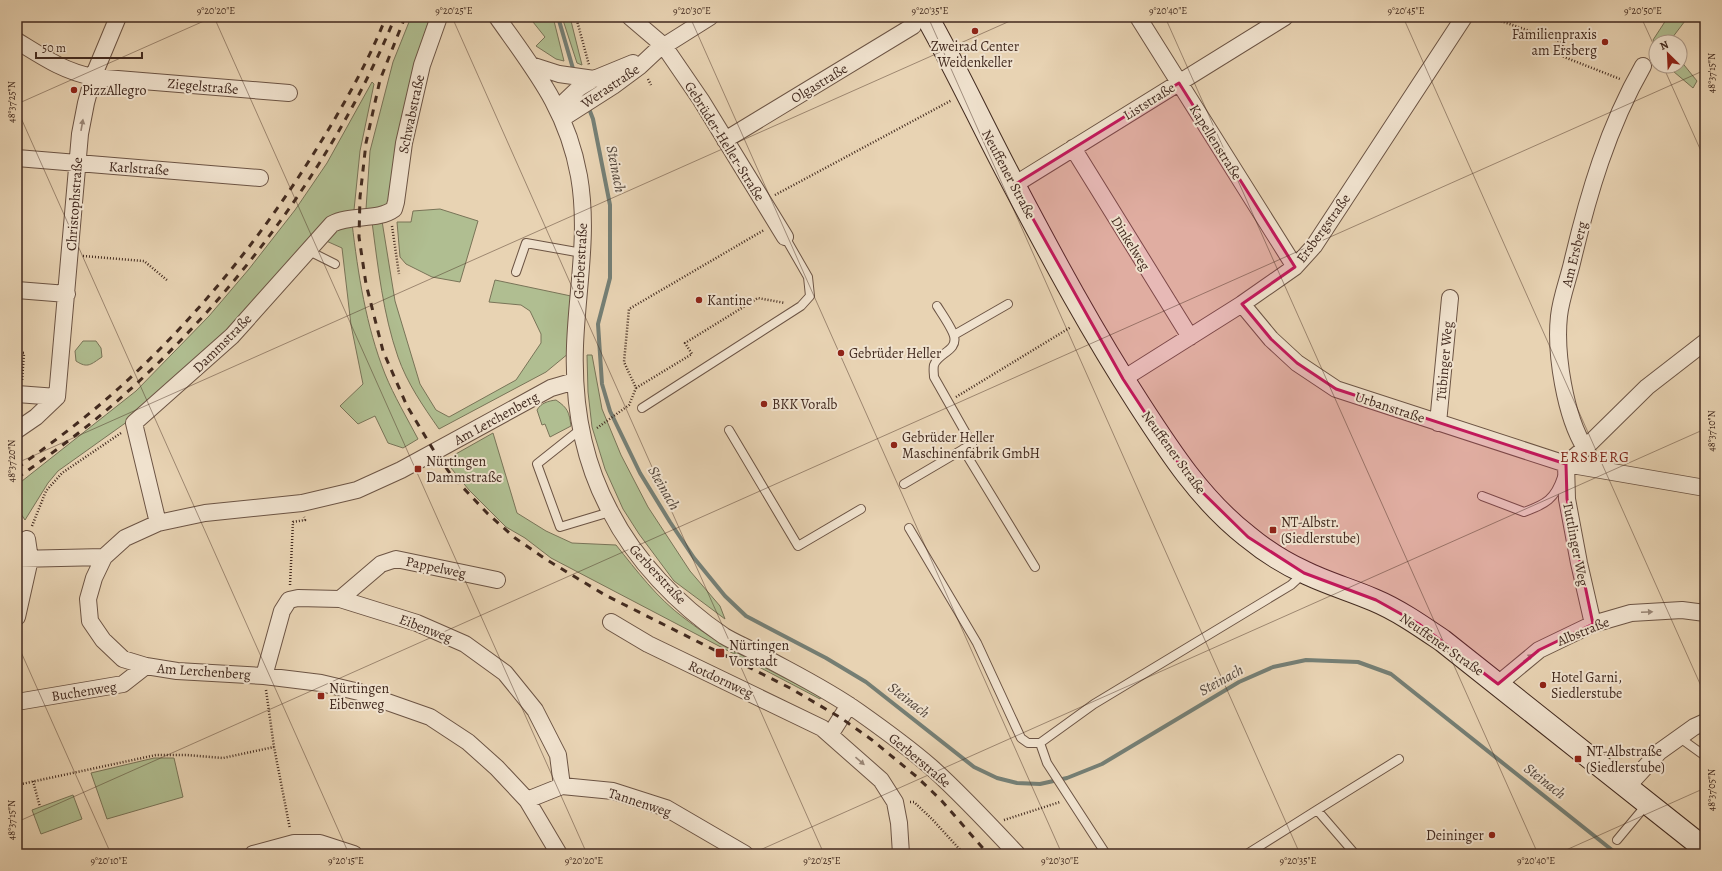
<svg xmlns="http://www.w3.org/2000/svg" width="1722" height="871" font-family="Alegreya,serif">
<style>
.green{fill:#b0be91;stroke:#797458}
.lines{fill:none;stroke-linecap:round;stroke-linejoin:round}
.stream{stroke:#757f75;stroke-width:4}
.service-casing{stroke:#6c5444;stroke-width:10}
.minor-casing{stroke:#6c5444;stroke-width:18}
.secondary-casing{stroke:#422a1f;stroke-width:24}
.path{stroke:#422a1f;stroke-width:2.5;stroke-dasharray:1 2;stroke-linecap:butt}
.service{stroke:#f0e2ce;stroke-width:8}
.minor{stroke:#f0e2ce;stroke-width:16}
.secondary{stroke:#f0e2ce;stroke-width:22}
.rail{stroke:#422a1f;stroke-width:3;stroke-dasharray:7 7;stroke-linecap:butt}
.oneway{fill:#998676}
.marked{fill:#c2185b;fill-opacity:0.2;stroke:#c2185b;stroke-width:3;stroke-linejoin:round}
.ticks{fill:none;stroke:#422a1f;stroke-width:1;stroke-opacity:0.45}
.poi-dot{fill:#8f2418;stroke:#f0e2ce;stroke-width:1.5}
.labels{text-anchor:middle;stroke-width:4;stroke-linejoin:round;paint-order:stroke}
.poi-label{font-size:14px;fill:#422a1f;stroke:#f0e2ce;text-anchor:start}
.street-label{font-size:14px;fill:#422a1f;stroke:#f0e2ce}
.water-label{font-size:15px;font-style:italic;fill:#53463c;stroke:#f0e2ce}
.neighbourhood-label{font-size:15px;letter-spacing:1px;fill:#7a1f14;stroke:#f0e2ce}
.neatline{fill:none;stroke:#422a1f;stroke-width:1.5}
.ticks-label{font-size:10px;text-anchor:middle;fill:#422a1f}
</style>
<rect width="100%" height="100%" fill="#e8d3b3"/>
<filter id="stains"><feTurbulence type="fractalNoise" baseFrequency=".005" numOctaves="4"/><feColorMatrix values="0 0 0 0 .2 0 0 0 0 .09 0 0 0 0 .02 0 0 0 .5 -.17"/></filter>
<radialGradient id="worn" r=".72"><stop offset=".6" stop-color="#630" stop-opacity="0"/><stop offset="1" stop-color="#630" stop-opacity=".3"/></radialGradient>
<path class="green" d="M 411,17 L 432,17 L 427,26 L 418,56 L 388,203 L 383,209 L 366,209 L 370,151 L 393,62 Z
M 529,17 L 553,17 L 564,61 L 556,59 L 536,46 L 545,37 Z
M 562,17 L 570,17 L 582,65 L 577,63 Z
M 1668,17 L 1688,17 L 1669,42 L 1656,42 L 1656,45 L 1653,40 Z
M 1680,60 L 1697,81 L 1693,88 L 1667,66 L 1680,66 Z
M 372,82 L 374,84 L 360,151 L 354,210 L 219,339 L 131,419 L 58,471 L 48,483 L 25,520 L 17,508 L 17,485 L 136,391 L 209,316 L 249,269 L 295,210 L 327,163 Z
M 440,209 L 478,221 L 460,282 L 432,277 L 406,264 L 400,257 L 397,222 L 411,222 L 413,211 Z
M 382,221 L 395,301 L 420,384 L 436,410 L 449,417 L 516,380 L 541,343 L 541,334 L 530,311 L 521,305 L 489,302 L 495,280 L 571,296 L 569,353 L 546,372 L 439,429 C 423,406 407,383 398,357 C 383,314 378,267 372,222 Z
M 352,223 C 358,274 366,326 385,374 C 394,396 407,418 418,439 L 403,448 L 388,443 L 375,416 L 358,424 L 340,406 L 363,384 L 351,325 L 342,248 L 324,240 L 338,225 Z
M 83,341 L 96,341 L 101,348 L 102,357 C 91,364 88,369 76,361 L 75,351 Z
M 587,355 L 592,355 L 602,409 L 621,455 L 648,507 L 690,571 L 720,606 L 725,619 L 674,581 L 639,534 L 623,509 L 605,469 L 592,427 L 588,392 Z
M 556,400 C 568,408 569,412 571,426 L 550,437 L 545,424 L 542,425 L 537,410 C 541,403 548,401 556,400 Z
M 493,433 L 517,513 L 546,531 L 572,543 L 616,545 C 637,571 657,598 684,618 C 723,649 777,673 821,697 L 820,699 L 551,558 L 525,538 L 506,527 L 469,490 L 451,468 L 459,463 L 454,455 Z
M 154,758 L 174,758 L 183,797 L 107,819 L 91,773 Z
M 73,795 L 82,819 L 41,834 L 32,810 Z"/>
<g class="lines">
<path class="stream" d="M 558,17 L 574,72
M 588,106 L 593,119 L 610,205 L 610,278 L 598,324 L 602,384 L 610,411 L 640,473 L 670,522 L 694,558 L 725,596 L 746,616 L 826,658 L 866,682 L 974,767 L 997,778 L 1017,783 L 1040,784 L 1067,778 L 1102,764 L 1239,682 L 1273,667 L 1306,660 L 1358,662 L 1391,674 L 1617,854"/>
<g class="service-casing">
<path id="service" d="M 307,250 L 335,264
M 516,272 L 526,243 L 582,253
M 954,335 L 1008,304
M 642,408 L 801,306 L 810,296 L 808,277 L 785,237
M 581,429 L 537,464 L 560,527 L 610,512
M 729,430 L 798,546 L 861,509
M 963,449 L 1035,567
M 904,484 L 972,444 L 934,377 C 934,374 933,369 934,365 C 938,353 958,351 954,336 C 952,328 942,314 937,306
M 1482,496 L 1524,512 C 1546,504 1555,499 1562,477
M 909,528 L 977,643 L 1021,738 L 1028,743 L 1040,743 L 1094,704 L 1291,585 L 1304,573
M 1680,738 L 1705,756
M 1040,743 L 1047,763 L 1106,854
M 1317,810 L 1399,759
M 1617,840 L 1647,804
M 1247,854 L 1317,810 L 1355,854"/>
</g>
<g class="minor-casing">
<path id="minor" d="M 497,17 C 535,71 567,109 579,176 C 589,233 577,289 575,346 C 573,403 583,461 610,511 C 635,560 678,605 724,636 C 734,642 746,647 757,653 C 791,672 827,689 859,712 C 883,729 908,747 931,767 C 961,794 989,824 1017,854
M 630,17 L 664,46 L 701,100 L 785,237
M 1138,17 L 1295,267
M 17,41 C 43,57 63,71 93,77 L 289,93
M 531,65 L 559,74 L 594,79
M 558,108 L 579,88 L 594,79 L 633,63
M 563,118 L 613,86 L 640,66 L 656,51 L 710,17
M 725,140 L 913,26
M 1073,148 L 1190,337
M 17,158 L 260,178
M 1014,185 L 1285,17
M 17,290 L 67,294
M 1242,304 L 1271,339 L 1297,363 L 1336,389 L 1566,464 L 1705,488
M 1123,379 L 1242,304 L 1295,267 L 1314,246 L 1464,17
M 17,394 L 57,397
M 57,397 L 80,134 L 86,103 L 93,77 L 118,17
M 1438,423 L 1450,298
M 17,430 L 36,417 L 57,397
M 1585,448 L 1647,387 L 1705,342
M 1566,464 L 1585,448 C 1565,416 1555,353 1559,316 C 1561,298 1568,280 1572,263 C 1588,195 1608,127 1643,66
M 1566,464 L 1567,499 L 1579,563 L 1593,624
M 158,523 L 134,423 L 232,336 L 332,224 C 350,214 378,221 394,209 L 396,202 L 404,143 L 422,65 L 439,17
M 17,559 L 104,557
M 340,599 L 381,564 L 396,559 L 497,580
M 17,617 L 30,559 L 27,539
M 611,622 L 648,644 L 822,728 L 881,780 L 895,802 L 899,823 L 901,854
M 264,676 L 282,611 L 289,600 L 298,598 L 340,599 L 417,623 L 465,644 L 505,673 L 535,710 L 558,755 L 562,786
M 1498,684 L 1539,650 L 1593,624 L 1631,613 L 1682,610 L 1705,613
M 17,702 L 123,684 L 146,666
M 830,735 L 849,705
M 1627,787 L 1659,752 L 1694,727 L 1705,722
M 527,800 L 562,786 L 613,791 L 666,808 L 745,854
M 253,854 L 294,843 L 320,843 L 354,854
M 559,854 L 527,800 L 497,768 L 468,742 L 430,717 L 359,692 L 321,683 L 264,676 L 177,671 L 146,666 L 123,659 L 103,640 L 90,621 L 88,599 L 94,578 L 104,557 L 125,538 L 158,523 L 205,513 L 302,503 L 357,490 L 401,470 L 551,388 L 575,381"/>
</g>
<g class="secondary-casing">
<path id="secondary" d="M 927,17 C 958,72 984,129 1014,185 C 1053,259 1093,333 1139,404 C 1170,452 1201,500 1247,536 C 1264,550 1284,563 1304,572 C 1326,583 1351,590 1374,600 C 1398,610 1421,626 1443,641 L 1705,849"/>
</g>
<path class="path" d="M 576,17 L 589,65
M 1493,17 L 1501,21 L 1564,43 L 1559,55 L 1620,79
M 648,79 L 651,85
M 775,195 L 952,100
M 392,226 L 399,274
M 83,256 L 144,261 L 168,281
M 17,352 L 24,353 L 22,381
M 636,388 L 692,354 L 685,343 L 758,298 L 785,303
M 956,397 L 1071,327
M 597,428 L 629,405 L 636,388 L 624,362 L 629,309 L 764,230
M 32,526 L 46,491 L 62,473 L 121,433
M 290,585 L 293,522 L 305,520 L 304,517
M 266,690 L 274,747 L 290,829
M 33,781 L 40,807
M 17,785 L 156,755 L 187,755 L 223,758 L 274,747
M 910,802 L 914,802 L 932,819 L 964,854
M 1004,820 L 1060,802
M 1607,854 L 1611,849"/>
<use href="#service" class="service"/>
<use href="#minor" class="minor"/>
<use href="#secondary" class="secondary"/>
<path class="rail" d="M 405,17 L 380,80 L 366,143 L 360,197 L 359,237 L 366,284 L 383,351 L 407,406 L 434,451 L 452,476 L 488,514 L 515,538 L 547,560 L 605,595 L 790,688 L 841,718 L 872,740 L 917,777 L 941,800 L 988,854
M 17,468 C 52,443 87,417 119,388 C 199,316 266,232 322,140 C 346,101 369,60 386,17
M 17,478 C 54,452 91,425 125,394 C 237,294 338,157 395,17"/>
</g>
<defs><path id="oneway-solid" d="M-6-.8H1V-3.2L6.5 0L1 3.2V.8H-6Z"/></defs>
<g class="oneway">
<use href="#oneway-solid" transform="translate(82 125) rotate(-80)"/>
<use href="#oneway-solid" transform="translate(1647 612) rotate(-3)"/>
<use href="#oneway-solid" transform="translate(1528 658) rotate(-38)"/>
<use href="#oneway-solid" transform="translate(860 761) rotate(41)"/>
</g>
<path class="marked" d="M 1179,83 L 1295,267 L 1242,304 L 1271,339 L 1297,363 L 1336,389 L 1566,464 L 1567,499 L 1593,624 L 1539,650 L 1498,684 L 1419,624 L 1376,600 L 1304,573 L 1248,537 L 1196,486 L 1174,457 L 1123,379 L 1014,185 Z"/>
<path class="ticks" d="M 214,17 L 587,854M 452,17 L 824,854M 690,17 L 1062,854M 928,17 L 1300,854M 1165,17 L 1538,854M 1403,17 L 1705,695M 1641,17 L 1656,50M 1663,66 L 1705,160M 17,104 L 213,17M 17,109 L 349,854M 17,463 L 1019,17M 17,643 L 111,854M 17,822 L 1705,70M 751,854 L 1705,429M 1557,854 L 1705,788"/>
<g class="poi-dot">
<circle cx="975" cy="31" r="4"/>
<circle cx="1605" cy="42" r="4"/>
<circle cx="74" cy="90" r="4"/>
<circle cx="699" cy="300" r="4"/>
<circle cx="841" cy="353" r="4"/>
<circle cx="764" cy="404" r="4"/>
<circle cx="894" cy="445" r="4"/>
<rect x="414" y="465" width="8" height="8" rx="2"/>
<rect x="1269" y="526" width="8" height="8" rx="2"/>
<rect x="715" y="648" width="10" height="10" rx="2"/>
<circle cx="1543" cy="685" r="4"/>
<rect x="317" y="692" width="8" height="8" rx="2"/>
<rect x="1574" y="755" width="8" height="8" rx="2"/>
<circle cx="1492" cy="835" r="4"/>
</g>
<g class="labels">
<g class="poi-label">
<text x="1597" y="39" text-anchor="end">Familienpraxis<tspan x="1597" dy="16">am Ersberg</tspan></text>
<text x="975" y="51" text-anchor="middle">Zweirad Center<tspan x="975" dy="16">Weidenkeller</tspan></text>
<text x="82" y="95">PizzAllegro</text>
<text x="707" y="305">Kantine</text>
<text x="849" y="358">Gebrüder Heller</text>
<text x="772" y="409">BKK Voralb</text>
<text x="902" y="442">Gebrüder Heller<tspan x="902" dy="16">Maschinenfabrik GmbH</tspan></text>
<text x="426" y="466">Nürtingen<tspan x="426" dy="16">Dammstraße</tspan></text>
<text x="1281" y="527">NT-Albstr.<tspan x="1281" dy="16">(Siedlerstube)</tspan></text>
<text x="729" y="650">Nürtingen<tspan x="729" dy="16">Vorstadt</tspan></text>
<text x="1551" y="682">Hotel Garni,<tspan x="1551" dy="16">Siedlerstube</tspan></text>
<text x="329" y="693">Nürtingen<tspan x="329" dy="16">Eibenweg</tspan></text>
<text x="1586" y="756">NT-Albstraße<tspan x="1586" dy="16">(Siedlerstube)</tspan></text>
<text x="1484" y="840" text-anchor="end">Deininger</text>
</g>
<g class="street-label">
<text transform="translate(819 83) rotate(-31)" y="5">Olgastraße</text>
<text transform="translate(203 86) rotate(5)" y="5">Ziegelstraße</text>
<text transform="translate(610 86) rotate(-34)" y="5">Werastraße</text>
<text transform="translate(1149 101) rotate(-32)" y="5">Liststraße</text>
<text transform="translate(411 114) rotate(-78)" y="5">Schwabstraße</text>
<text transform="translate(725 141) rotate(58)" y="5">Gebrüder-Heller-Straße</text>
<text transform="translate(1216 142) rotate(58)" y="5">Kapellenstraße</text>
<text transform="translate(139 168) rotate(4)" y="5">Karlstraße</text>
<text transform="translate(1009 174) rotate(62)" y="5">Neuffener Straße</text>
<text transform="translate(74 204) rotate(-86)" y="5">Christophstraße</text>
<text transform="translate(1323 228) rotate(-54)" y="5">Ersbergstraße</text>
<text transform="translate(1131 243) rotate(58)" y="5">Dinkelweg</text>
<text transform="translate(1574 254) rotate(-76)" y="5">Am Ersberg</text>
<text transform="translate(580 261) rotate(-87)" y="5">Gerberstraße</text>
<text transform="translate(222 343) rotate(-45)" y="5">Dammstraße</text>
<text transform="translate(1444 361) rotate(-85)" y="5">Tübinger Weg</text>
<text transform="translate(1390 407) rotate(18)" y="5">Urbanstraße</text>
<text transform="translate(496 418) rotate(-29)" y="5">Am Lerchenberg</text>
<text transform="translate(1174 452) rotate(54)" y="5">Neuffener Straße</text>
<text transform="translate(1576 544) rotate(79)" y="5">Tuttlinger Weg</text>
<text transform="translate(436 567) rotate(12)" y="5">Pappelweg</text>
<text transform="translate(658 574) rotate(47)" y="5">Gerberstraße</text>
<text transform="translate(426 628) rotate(21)" y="5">Eibenweg</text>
<text transform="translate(1583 631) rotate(-22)" y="5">Albstraße</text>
<text transform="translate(1442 644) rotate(35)" y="5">Neuffener Straße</text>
<text transform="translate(204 671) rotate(4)" y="5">Am Lerchenberg</text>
<text transform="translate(721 679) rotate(25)" y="5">Rotdornweg</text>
<text transform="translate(84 691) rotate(-9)" y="5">Buchenweg</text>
<text transform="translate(920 760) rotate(40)" y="5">Gerberstraße</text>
<text transform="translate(640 802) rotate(18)" y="5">Tannenweg</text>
</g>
<g class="water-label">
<text transform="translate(616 169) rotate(79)" y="5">Steinach</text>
<text transform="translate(664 488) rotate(60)" y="5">Steinach</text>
<text transform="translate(1221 680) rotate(-29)" y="5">Steinach</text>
<text transform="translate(909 700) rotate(38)" y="5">Steinach</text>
<text transform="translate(1545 781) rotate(38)" y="5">Steinach</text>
</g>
<g class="neighbourhood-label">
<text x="1595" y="462">ERSBERG</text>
</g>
</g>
<rect width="1722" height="871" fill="none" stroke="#e8d3b3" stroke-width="44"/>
<g transform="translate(1668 54) rotate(336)"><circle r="19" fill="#f0e2ce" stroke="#aa9888"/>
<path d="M0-3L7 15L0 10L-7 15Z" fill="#8f2418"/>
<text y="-6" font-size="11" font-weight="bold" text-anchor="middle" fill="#422a1f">N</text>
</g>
<path d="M36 52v6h106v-6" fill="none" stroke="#422a1f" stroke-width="2"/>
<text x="42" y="52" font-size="12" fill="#422a1f" stroke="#f0e2ce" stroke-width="3" paint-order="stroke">50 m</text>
<rect x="22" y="22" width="1678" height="827" class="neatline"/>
<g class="ticks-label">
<text x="216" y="14">9°20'20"E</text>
<text x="454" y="14">9°20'25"E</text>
<text x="692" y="14">9°20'30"E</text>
<text x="930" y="14">9°20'35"E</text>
<text x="1168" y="14">9°20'40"E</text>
<text x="1406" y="14">9°20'45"E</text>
<text x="1643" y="14">9°20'50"E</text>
<text transform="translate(1711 73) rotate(-90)" y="4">48°37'15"N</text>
<text transform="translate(11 102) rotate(-90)" y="4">48°37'25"N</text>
<text transform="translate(1711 431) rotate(-90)" y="4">48°37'10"N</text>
<text transform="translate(11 461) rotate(-90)" y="4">48°37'20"N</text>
<text transform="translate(1711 790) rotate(-90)" y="4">48°37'05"N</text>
<text transform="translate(11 820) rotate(-90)" y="4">48°37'15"N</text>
<text x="109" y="864">9°20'10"E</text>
<text x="346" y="864">9°20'15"E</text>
<text x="584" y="864">9°20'20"E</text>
<text x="822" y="864">9°20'25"E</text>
<text x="1060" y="864">9°20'30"E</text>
<text x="1298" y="864">9°20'35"E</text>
<text x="1536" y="864">9°20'40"E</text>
</g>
<rect width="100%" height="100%" filter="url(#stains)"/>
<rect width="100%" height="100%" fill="url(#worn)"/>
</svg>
